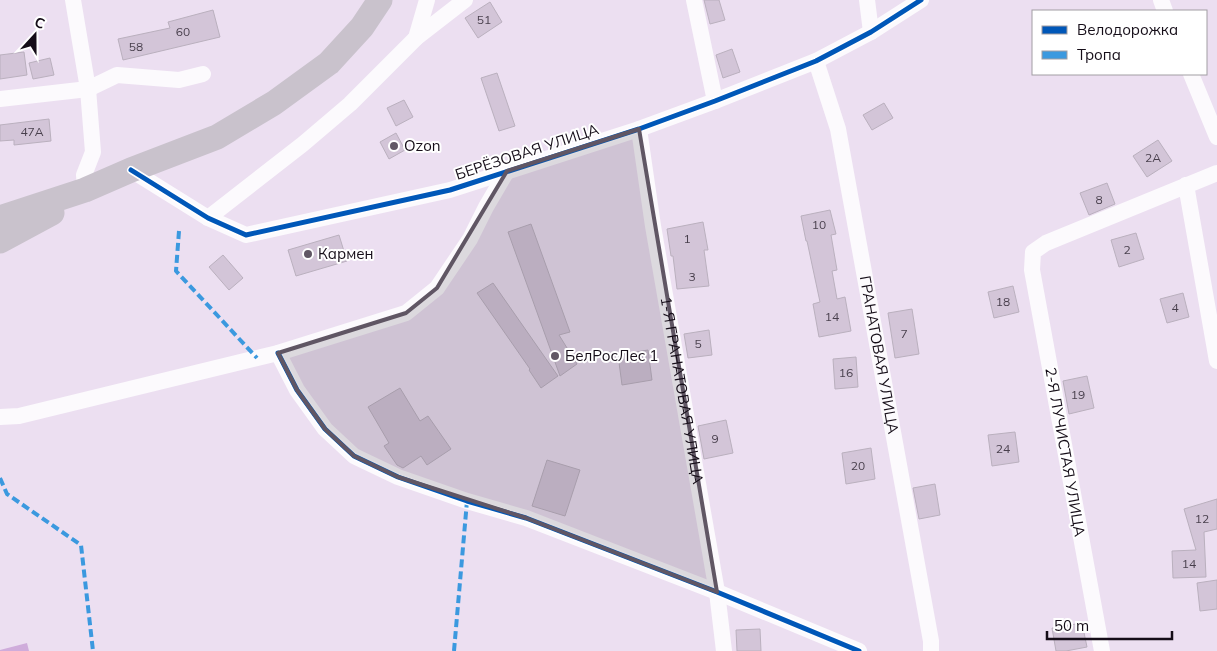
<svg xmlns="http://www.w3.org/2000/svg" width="1217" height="651" font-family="Mulish,sans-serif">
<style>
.water{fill:#cfacdb}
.building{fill:#d3c5d8;stroke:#bab0be}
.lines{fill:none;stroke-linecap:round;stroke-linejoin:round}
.minor{stroke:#fcfafd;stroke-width:16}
.primary{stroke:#c9c2cc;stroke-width:25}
.quiet{stroke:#3b99df;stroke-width:4;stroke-dasharray:8 4;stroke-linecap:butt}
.cycleway-casing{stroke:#fff;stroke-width:8}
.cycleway{stroke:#0057b8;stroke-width:5}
.marked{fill:#605664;fill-opacity:0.2;stroke:#605664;stroke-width:4;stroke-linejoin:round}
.poi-dot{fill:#605664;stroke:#fff;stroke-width:2}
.labels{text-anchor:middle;stroke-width:4;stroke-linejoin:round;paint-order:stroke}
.number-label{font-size:12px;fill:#483f4c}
.poi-label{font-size:15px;fill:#150d18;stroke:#fff;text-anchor:start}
.street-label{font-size:15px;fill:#150d18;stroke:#fff}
</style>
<rect width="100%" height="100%" fill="#ecdff1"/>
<path class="water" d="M 27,643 L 29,651 L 0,651 L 0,650 Z"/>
<path class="building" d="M 704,0 L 719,0 L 725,20 L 710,24 Z
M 490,2 L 502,22 L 478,38 L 465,18 Z
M 213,10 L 220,37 L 123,60 L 118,39 L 170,28 L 168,22 Z
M 732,49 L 740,72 L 723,78 L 716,55 Z
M 24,52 L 27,75 L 0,79 L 0,55 Z
M 50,58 L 54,75 L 33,79 L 29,63 Z
M 497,73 L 515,126 L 499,131 L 481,78 Z
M 404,100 L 413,117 L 396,126 L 387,108 Z
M 884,103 L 893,118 L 872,130 L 863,115 Z
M 49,119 L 51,141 L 14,145 L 14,140 L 0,141 L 0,125 Z
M 396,133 L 405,150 L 389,159 L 380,142 Z
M 1158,140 L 1172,161 L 1147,177 L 1133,156 Z
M 1107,183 L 1115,204 L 1089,215 L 1080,193 Z
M 830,210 L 836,234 L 831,235 L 837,270 L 832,271 L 837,299 L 845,297 L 851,331 L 819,337 L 813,304 L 820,302 L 807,241 L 806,241 L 801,216 Z
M 703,222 L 708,250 L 704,250 L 709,286 L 677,289 L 673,256 L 671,256 L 667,229 Z
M 531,224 L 570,332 L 559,335 L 577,364 L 560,376 L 508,232 Z
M 1136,233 L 1144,259 L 1119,267 L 1111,240 Z
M 339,235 L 347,261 L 296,276 L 288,250 Z
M 223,255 L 243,278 L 229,290 L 209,267 Z
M 493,283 L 558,376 L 541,388 L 529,370 L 530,369 L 477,293 Z
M 1013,286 L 1019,312 L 994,318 L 988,292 Z
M 1183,293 L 1189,317 L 1167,323 L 1160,299 Z
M 912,309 L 919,354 L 895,358 L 888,313 Z
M 709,330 L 712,355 L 688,358 L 684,334 Z
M 648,350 L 652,380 L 622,385 L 618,355 Z
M 856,357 L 858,387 L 835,389 L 833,359 Z
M 1087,376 L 1094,408 L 1069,414 L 1063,381 Z
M 400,388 L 420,421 L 428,416 L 451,449 L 427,465 L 421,456 L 403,468 L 397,465 L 384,446 L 389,443 L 368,407 Z
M 726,420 L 733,453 L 704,459 L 698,426 Z
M 1015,432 L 1019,462 L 992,466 L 988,435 Z
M 871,448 L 875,479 L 846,484 L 842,453 Z
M 547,460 L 580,470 L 565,516 L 532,506 Z
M 935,484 L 940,515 L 919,519 L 913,488 Z
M 1217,499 L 1217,529 L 1204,532 L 1206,577 L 1173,578 L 1172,551 L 1196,550 L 1184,509 Z
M 1217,580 L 1217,609 L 1200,611 L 1197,583 Z
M 1082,623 L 1087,647 L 1066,651 L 1056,651 L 1052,628 Z
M 760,629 L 761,651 L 737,651 L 736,630 Z"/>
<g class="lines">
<g class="minor">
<path d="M 73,0 L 88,89 L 93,152 L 84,175 L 85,190"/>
<path d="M 694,0 L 715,101"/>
<path d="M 867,0 L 871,32"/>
<path d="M 1161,0 L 1165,11"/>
<path d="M 416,38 L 427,0"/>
<path id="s1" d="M 816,61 L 838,129 L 931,641 L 931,651"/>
<path d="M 1191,74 L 1217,137"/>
<path d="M 0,99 L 88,89 L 117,75 L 179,80 L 203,74"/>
<path id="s2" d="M 639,129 L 653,226 L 717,592 L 724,651"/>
<path d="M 131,170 L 208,218 L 246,235 L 450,190 L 639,129 L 715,101 L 816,61 L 871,32 L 921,0"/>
<path d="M 1186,185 L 1217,361"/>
<path d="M 208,218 L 303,144 L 350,104 L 416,38 L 465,0"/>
<path d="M 278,353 L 297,390 L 325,429 L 354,456 L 398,477 L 467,501 L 526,518 L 717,592 L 859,651"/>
<path d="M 0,417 L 19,416 L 278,353 L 406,313 L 437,288 L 470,239 L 486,207 L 507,171"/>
<path d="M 1102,651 L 1032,270 L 1033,252 L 1046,243 L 1217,173"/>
</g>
<path class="primary" d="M 0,218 L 85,190 L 131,170 L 217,137 L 274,103 L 329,63 L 362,27 L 380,0
M 0,241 L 52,213"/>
<path class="quiet" d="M 179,231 L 176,271 L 257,358
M 0,478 L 7,494 L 81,545 L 93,651
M 454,651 L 467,501"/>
<g class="cycleway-casing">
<path id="cycleway" d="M 131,170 L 208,218 L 246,235 L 450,190 L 639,129 L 715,101 L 816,61 L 871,32 L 921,0
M 278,353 L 297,390 L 325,429 L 354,456 L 398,477 L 467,501 L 526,518 L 717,592 L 859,651"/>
</g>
<use href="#cycleway" class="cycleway"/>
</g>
<path class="marked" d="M 639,129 L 717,592 L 526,518 L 398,477 L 354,456 L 325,429 L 297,390 L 278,353 L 406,313 L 437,288 L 507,171 Z"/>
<g class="poi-dot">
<circle cx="394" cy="146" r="5"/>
<circle cx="308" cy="254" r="5"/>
<circle cx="555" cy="356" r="5"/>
</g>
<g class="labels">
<g class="number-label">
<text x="484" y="24">51</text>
<text x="183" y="36">60</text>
<text x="136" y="51">58</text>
<text x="32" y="136">47А</text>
<text x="1153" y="162">2А</text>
<text x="1099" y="204">8</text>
<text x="819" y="229">10</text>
<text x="687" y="243">1</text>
<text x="1127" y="254">2</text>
<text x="692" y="281">3</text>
<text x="1003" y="306">18</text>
<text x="1175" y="312">4</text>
<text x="832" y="321">14</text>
<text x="904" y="338">7</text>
<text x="698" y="348">5</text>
<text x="846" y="377">16</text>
<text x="1078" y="399">19</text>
<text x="715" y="443">9</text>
<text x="1003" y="453">24</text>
<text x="858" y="470">20</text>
<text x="1202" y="523">12</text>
<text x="1189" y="568">14</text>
</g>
<g class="poi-label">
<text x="404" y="151">Ozon</text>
<text x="318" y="259">Кармен</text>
<text x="565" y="361">БелРосЛес 1</text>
</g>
<g class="street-label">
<text transform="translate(527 152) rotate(-18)" y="5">БЕРЁЗОВАЯ УЛИЦА</text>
<text dy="5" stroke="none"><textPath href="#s1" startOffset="301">ГРАНАТОВАЯ УЛИЦА</textPath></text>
<text dy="5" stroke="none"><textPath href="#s2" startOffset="265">1-Я ГРАНАТОВАЯ УЛИЦА</textPath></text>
<text transform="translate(1065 452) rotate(80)" y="5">2-Я ЛУЧИСТАЯ УЛИЦА</text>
</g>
</g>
<rect x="1032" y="10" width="175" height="65" fill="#ffffff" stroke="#a19ea3"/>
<rect x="1042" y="26" width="25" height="8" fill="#0057b8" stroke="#a19ea3"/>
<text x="1077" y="35" font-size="15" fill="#150d18">Велодорожка</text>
<rect x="1042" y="51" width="25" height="8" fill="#3b99df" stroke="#a19ea3"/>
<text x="1077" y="60" font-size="15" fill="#150d18">Тропа</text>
<g transform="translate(35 35) rotate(21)" stroke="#ffffff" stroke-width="4" paint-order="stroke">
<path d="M0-4L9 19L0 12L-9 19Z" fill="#150d18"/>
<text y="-8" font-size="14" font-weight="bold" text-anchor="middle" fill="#150d18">С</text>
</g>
<path d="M1047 631v8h125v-8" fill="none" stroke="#150d18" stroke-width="2.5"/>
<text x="1054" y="631" font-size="15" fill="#150d18" stroke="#ffffff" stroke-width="4" paint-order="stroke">50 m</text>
</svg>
